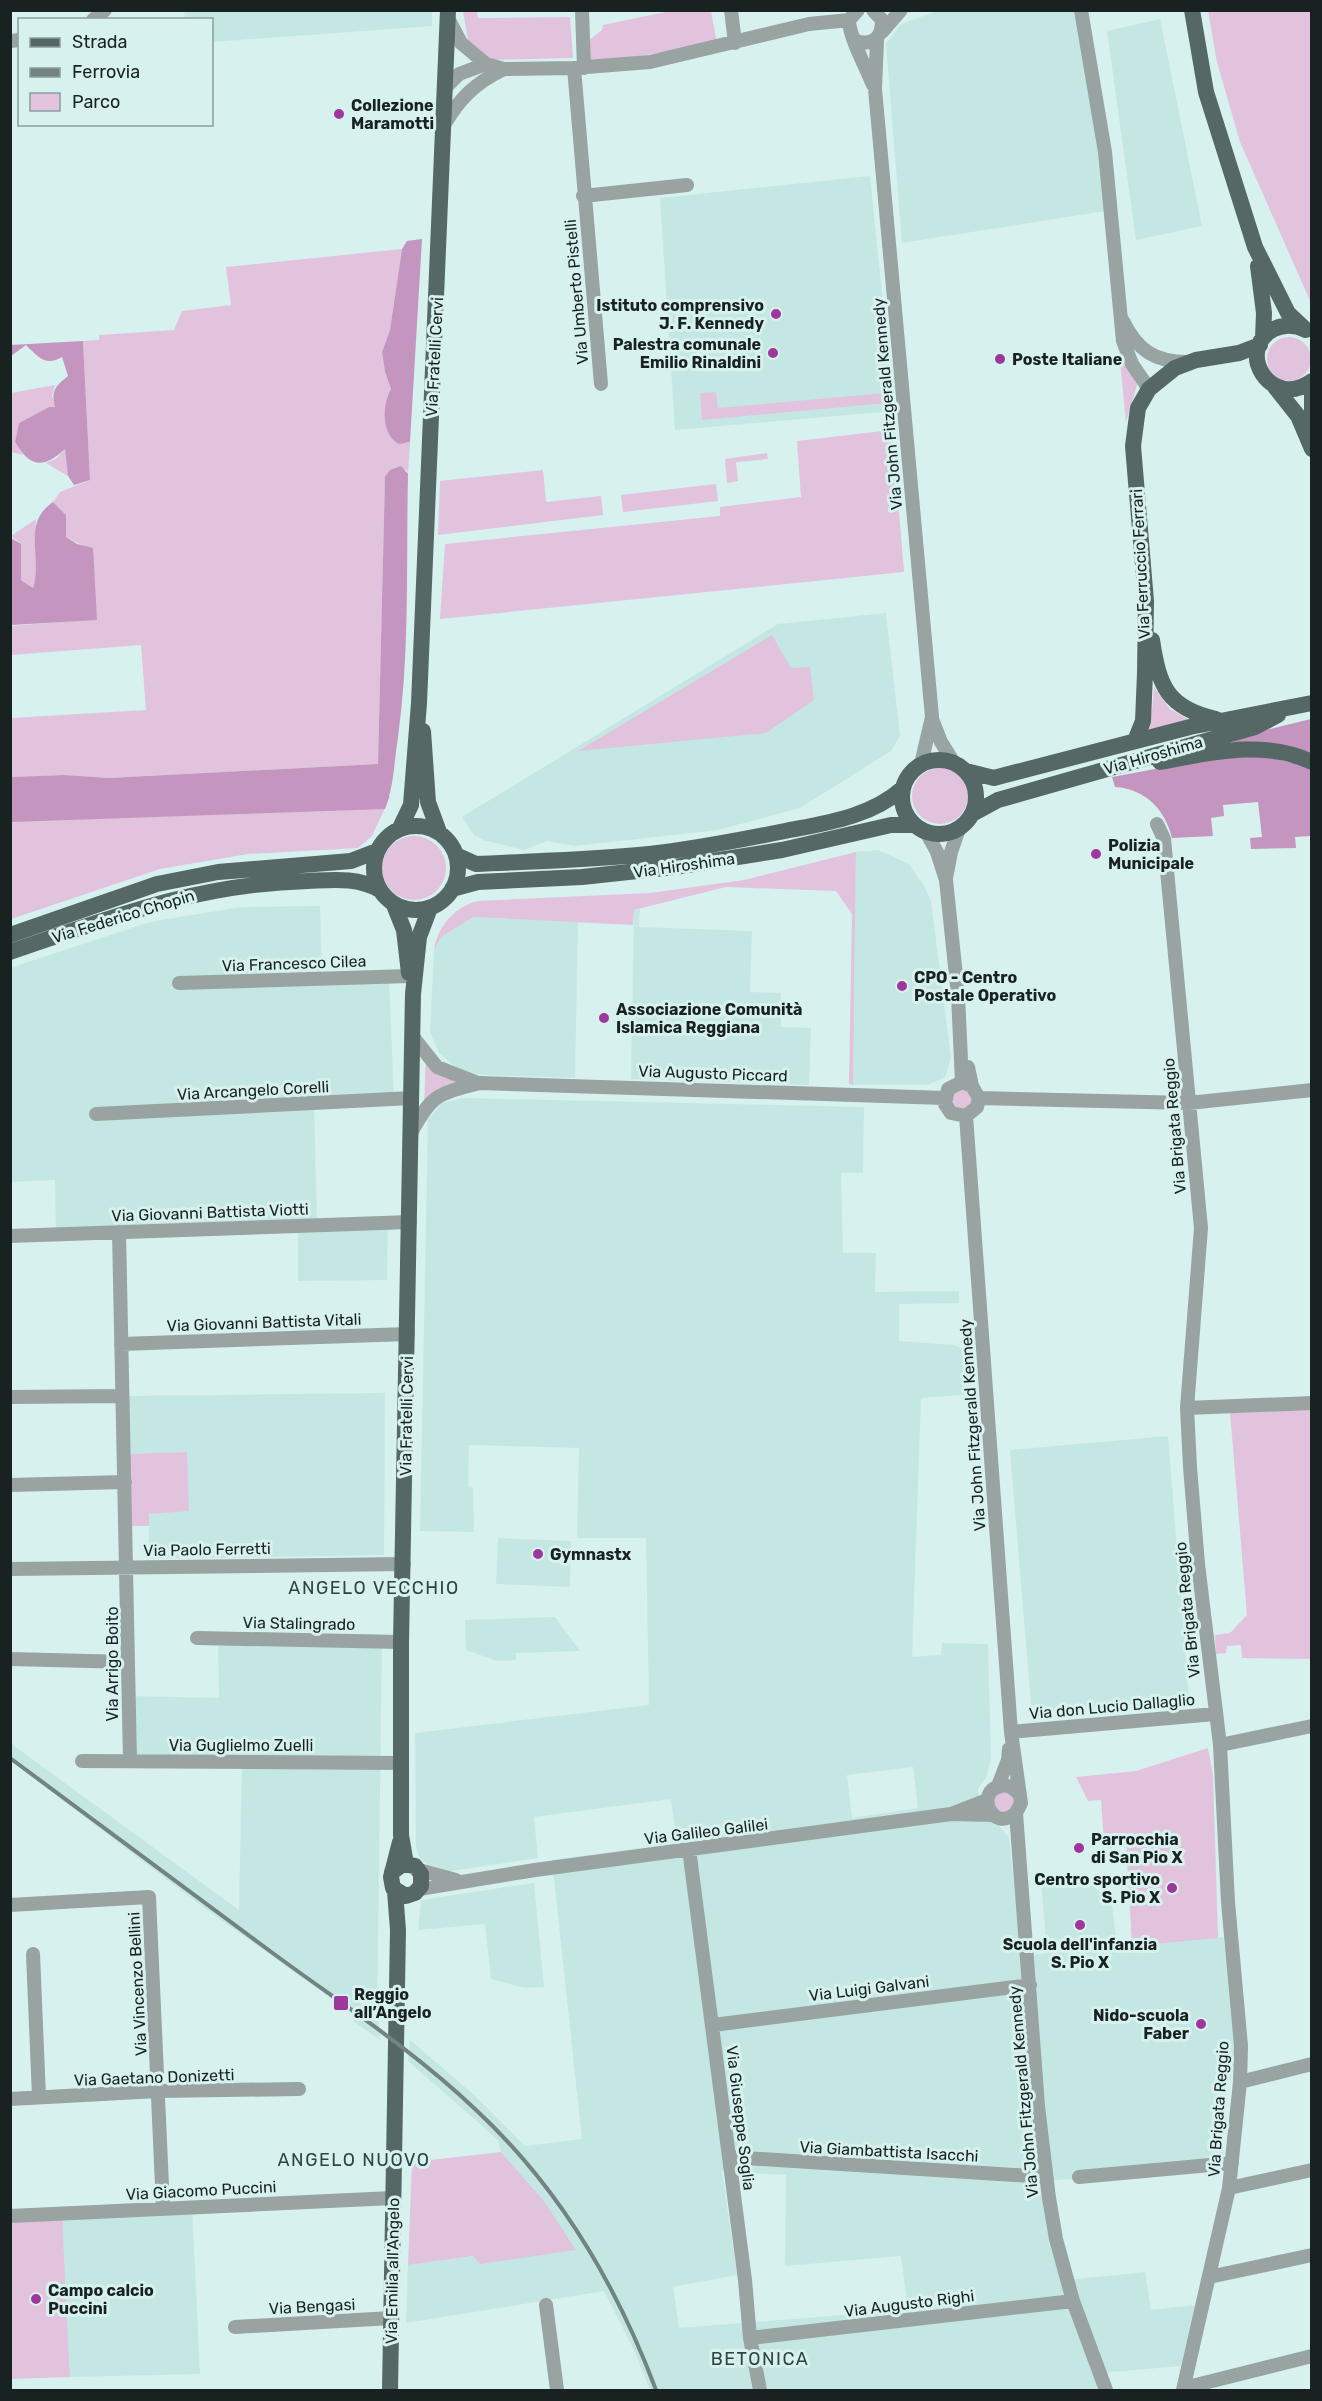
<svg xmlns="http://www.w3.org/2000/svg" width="1322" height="2401" font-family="Rubik,sans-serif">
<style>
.built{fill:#c4e7e4;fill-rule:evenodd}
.green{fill:#e1c3de}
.forest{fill:#c395bf}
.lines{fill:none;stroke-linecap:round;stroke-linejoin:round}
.minor{stroke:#98a3a2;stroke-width:14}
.major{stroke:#556866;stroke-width:16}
.rail{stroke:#728482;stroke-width:4}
.poi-dot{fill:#9e379b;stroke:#d7f1ef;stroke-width:2}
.labels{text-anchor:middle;stroke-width:6;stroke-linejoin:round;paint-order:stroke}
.poi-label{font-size:16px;font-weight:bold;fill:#182221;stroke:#d7f1ef;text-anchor:start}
.street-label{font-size:16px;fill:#182221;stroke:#d7f1ef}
.neighbourhood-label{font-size:18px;letter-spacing:1.5px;fill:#2e4442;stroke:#d7f1ef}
</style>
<rect width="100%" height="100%" fill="#d7f1ef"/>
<path class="built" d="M 184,11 L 432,11 L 432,26 L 212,42 L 212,20 L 185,19 Z
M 937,11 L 1077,11 L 1095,123 L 1106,211 L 902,243 L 886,44 L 901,24 Z
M 1160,19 L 1202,226 L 1136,240 L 1107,31 Z
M 870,176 L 894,411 L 675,430 L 660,198 Z
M 886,613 L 900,736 L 891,751 L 800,808 L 718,830 L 575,846 L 547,841 L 524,850 L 483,840 L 474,835 L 462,817 L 778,624 Z
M 878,850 L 909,864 L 924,886 L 931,901 L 951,1058 L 945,1077 L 928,1085 L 853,1085 L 856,852 Z
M 320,906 L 322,979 L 389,977 L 394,1099 L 314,1104 L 317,1225 L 388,1223 L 387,1280 L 298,1281 L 298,1226 L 56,1234 L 55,1180 L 11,1182 L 10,968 L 150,922 L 241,907 Z
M 640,909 L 639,927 L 752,931 L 750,992 L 781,993 L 781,1027 L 811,1028 L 809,1085 L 631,1079 L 634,910 Z
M 474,917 L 578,922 L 575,1078 L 482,1075 L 458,1069 L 439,1053 L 430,1032 L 434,950 L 441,937 Z
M 463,1098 L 864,1107 L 863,1173 L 841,1173 L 843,1253 L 876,1253 L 875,1292 L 959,1291 L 959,1303 L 899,1304 L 899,1341 L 954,1345 L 964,1350 L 970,1358 L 971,1394 L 921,1398 L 912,1657 L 941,1655 L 942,1643 L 988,1644 L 991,1757 L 987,1776 L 978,1789 L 982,1822 L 996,1822 L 1009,1838 L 1023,1956 L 1047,1953 L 1041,1882 L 1085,1877 L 1112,1905 L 1117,1945 L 1223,1937 L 1233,2002 L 1235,2046 L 1231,2080 L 1226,2082 L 1223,2164 L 1047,2181 L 1067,2280 L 1145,2272 L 1151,2310 L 1196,2305 L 1181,2366 L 1100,2373 L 1106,2390 L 650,2390 L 633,2348 L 604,2291 L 406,2323 L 408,2265 L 474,2256 L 575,2250 L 544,2201 L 501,2152 L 498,2140 L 408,2061 L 410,2040 L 474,2095 L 525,2146 L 582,2139 L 552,1860 L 677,1843 L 671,1799 L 534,1817 L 538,1858 L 451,1871 L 428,1865 L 420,1859 L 416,1847 L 415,1733 L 649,1705 L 646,1538 L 577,1538 L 579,1448 L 469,1445 L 468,1487 L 473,1488 L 474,1532 L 420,1531 L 428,1119 L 442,1103 ZM 913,1767 L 918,1808 L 852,1818 L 847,1775 ZM 722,2171 L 786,2175 L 785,2266 L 901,2256 L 908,2310 L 679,2328 L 673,2287 L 737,2275 Z
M 385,1393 L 384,1555 L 149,1559 L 149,1514 L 187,1452 L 124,1454 L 122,1396 Z
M 1168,1436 L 1189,1699 L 1041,1712 L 1031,1704 L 1010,1450 Z
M 498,1538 L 571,1541 L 570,1587 L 496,1584 Z
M 555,1617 L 580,1651 L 516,1653 L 516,1660 L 497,1661 L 466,1650 L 465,1620 Z
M 218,1638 L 382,1642 L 377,2020 L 379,2022 L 380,2040 L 353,2021 L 356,2016 L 199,1904 L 11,1761 L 10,1743 L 239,1910 L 242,1762 L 130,1761 L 128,1696 L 219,1698 Z
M 534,1883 L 544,1987 L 525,1988 L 491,1979 L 485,1924 L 418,1930 L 421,1900 Z
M 192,2207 L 200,2374 L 70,2377 L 62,2213 Z"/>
<path class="green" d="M 463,11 L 477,11 L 478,18 L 570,17 L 573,58 L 489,60 L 469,46 Z
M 670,11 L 711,11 L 717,43 L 610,61 L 588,62 L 588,41 L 602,30 L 603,25 Z
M 1208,11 L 1311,11 L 1311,303 L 1240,142 L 1217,62 Z
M 402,249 L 390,330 L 382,352 L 385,372 L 391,389 C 382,404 385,420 390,436 L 407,443 L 410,442 L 408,474 L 407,470 L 385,477 L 378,764 L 109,778 L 65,775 L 11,777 L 11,718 L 146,710 L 141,645 L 11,655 L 11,626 L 97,619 L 87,548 L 66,537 L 66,515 L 53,502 L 60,492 L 90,480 L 83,341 L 99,340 L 99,335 L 174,330 L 182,311 L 231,305 L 226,267 Z
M1267 359a22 22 0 1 1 44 0a22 22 0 1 1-44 0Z
M 1119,351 L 1137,385 L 1126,422 Z
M 55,385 L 52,396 L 56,407 L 49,407 L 19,423 L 15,442 L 23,455 L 11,452 L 11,393 Z
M 716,392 L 718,408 L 886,393 L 887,403 L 702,420 L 700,393 Z
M 883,431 L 888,432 L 893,438 L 904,572 L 440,619 L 445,544 L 720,516 L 720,507 L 801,497 L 797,441 Z
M 66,448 L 68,476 L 46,463 L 56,459 Z
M 767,453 L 768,459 L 736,462 L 738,481 L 727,483 L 725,459 Z
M 543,470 L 546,502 L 601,496 L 603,515 L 438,535 L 440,481 Z
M 716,484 L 718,501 L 623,512 L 621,495 Z
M 36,519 C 34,543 39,565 33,588 L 21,580 L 21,544 L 11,536 Z
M 772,635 L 791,668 L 810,667 L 814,700 L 766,733 L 578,751 Z
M 1154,687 L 1170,709 L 1193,722 L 1142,736 L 1152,711 Z
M912 796a28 28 0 1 1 56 0a28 28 0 1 1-56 0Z
M 390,797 L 372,836 L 358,848 L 248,854 L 160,869 L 11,919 L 10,812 Z
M382 868a32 32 0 1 1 64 0a32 32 0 1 1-64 0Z
M 856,852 L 853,1085 L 849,1084 L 852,914 L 836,891 L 726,887 L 634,910 L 633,925 L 474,917 L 441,937 L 434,950 C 438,926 454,907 478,901 L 650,893 L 744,880 Z
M 426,1053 L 437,1067 L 480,1083 L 424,1108 Z
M 962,1088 L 972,1094 L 973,1105 L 961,1111 L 951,1105 L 952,1093 Z
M 1311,1409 L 1311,1659 L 1242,1658 L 1241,1645 L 1227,1646 L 1226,1653 L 1216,1654 L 1215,1635 L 1230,1633 L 1247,1615 L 1230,1412 Z
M 187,1452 L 189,1511 L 149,1514 L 149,1526 L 127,1526 L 124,1454 Z
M 1208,1748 L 1213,1775 L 1218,1938 L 1132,1946 L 1126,1839 L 1104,1842 L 1101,1800 L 1088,1801 L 1076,1777 L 1136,1771 Z
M994 1802a10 10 0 1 1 20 0a10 10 0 1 1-20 0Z
M 501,2152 L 544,2201 L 576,2250 L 480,2264 L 473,2256 L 408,2265 L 412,2162 Z
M 62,2213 L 70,2377 L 11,2379 L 11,2216 Z"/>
<path class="forest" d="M 422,239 L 410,442 L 399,444 C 381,435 382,404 391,389 L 385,372 L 382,352 L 390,330 L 402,249 L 407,241 Z
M 83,341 L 90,480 L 74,485 L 68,476 L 65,449 C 44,468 31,469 15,442 L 19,423 L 49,407 L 55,407 C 51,391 55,386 68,376 L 62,357 C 46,367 38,357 26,345 L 11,356 L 11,345 Z
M 401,466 L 408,474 C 406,562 410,651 398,737 C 394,762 394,786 385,809 L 11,822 L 11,777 L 65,775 L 109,778 L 378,764 L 385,477 L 390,470 Z
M 53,502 L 66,515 L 66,537 L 77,544 L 93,548 L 97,620 L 11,625 L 11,538 L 21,544 L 21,580 L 33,588 C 43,555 21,524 53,502 Z
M 1311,719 L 1311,755 L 1281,745 L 1221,741 Z
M 1262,756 L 1311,767 L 1311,836 L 1295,837 L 1296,848 L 1251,849 L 1250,838 L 1262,837 L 1258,802 L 1223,805 L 1224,816 L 1211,818 L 1213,836 L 1172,838 C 1165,810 1146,789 1115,787 L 1112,777 L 1220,757 Z"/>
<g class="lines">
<path class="minor" d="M 582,10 L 584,68
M 731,10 L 735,43
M 858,10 L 849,20 C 849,37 866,67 873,85
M 1081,10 L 1105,152 L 1123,341 L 1132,364 L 1149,389
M 93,20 L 105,10
M 449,20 L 461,43 L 486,64 L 504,69 L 574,68 L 650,62 L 809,24 L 849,20
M 882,32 L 901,10
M 877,40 L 875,89 L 932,717 L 921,764
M 10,41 L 20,40
M 856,41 C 873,46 882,38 882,20 L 873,10
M 574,68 L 601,384
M 446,87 L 459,74 L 486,64
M 444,125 C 460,98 475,83 504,69
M 583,196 L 687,185
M 1123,321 C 1137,350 1155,362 1187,362
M 932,719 L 941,742 L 954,763
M 1157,824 L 1164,839 L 1201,1228 L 1187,1408 L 1190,1467 L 1198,1564 L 1220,1745 L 1228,1902 L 1241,2046 L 1240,2082 L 1229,2188 L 1183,2390
M 926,832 L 937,852 L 946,880 L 958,995 L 962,1082
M 946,878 L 951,852 L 959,829
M 179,983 L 410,976
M 414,1038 L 437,1067 L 478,1083
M 968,1067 L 972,1086 L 979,1098 L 977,1107 L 966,1116 L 951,1113 L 945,1104 L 948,1089 L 962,1082 L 972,1086
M 979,1098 L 1189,1103 L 1312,1090
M 96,1114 L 412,1098
M 966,1116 L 1011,1732 L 1021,1803 L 1016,1813 L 1038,2106 L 1049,2198 L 1056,2239 L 1073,2301 L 1106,2390
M 412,1131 C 433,1093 438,1094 480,1083 L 945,1098
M 119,1232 L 130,1761
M 10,1236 L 410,1222
M 121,1344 L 408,1334
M 10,1397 L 122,1396
M 1187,1408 L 1312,1403
M 10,1485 L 125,1482
M 10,1569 L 404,1564
M 197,1638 L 401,1642
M 10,1659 L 128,1662
M 1011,1732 L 1215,1714
M 1220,1745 L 1312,1726
M 82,1761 L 401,1763
M 998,1786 L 1008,1760 L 1009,1749
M 987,1800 L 951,1814 L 993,1815
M 1016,1813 C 992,1834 974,1791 1001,1786 C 1008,1784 1013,1788 1018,1793
M 689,1849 L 745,2280 L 750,2338 L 760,2390
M 419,1870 L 456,1880
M 419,1889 L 535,1870 L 951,1814
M 10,1905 L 149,1897 L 163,2208
M 33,1954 L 39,2097
M 713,2025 L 1030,1985
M 1240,2082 L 1312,2064
M 10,2099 L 158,2091 L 299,2089
M 729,2157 L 1046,2177
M 1079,2177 L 1232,2163
M 1229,2188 L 1312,2170
M 10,2216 L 393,2198
M 1209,2277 L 1312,2255
M 546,2305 L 557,2390
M 235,2327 L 391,2318
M 750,2338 L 1073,2301
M 1184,2388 L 1312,2356"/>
<path class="major" d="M 1192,10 L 1206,92 L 1255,247 L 1288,313 L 1305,329
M 1258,266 L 1264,313 L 1263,338
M 1306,330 C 1296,325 1285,324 1274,329 C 1234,350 1271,411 1312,381
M 1312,383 L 1312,417
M 1275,387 L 1298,416 L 1312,449
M 1152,640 C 1159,686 1167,708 1216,719
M 423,731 L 428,802 L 439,832
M 1135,741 L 1143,721 L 1145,673 L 1146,601 L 1133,446 L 1138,408 L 1149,389 L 1175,368 L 1196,360 L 1239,353 L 1260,345
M902 797a37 37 0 1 1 74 0a37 37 0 1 1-74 0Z
M 1160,762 C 1209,753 1263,739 1312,762
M 966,771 L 994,778 L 1005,775 L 1190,727 L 1312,703
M 974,813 L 998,800 L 1255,727 L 1278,715
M374 868a42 42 0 1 1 84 0a42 42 0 1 1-84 0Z
M 400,828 L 411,805 L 419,703 L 448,10
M 456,855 L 476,864 C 533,861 592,860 649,854 C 695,849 740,840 785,831 C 826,823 871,817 903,788
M 452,889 L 478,882 L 582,877 L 675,867 L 782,850 L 891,825 L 914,825
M 394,905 L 404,930 L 409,973
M 10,935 L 157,884 L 218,872 L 351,861 L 377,851
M 10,952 C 113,917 198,884 308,881 C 333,880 357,877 380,890
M 406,1864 L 401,1835 L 401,1642 L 413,994 L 419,937 L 430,908
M 392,1872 L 403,1864 L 415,1866 L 421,1874 L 421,1886 L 415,1893 L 406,1896 L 393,1888 L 391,1877 L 400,1842
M 390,2390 L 398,1930 L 395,1891"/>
<path class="rail" d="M 10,1758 C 98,1823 186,1888 274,1954 C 342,2004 414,2051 475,2109 C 558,2186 617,2286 656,2390"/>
</g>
<g class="poi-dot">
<circle cx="339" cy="114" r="6"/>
<circle cx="776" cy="314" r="6"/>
<circle cx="773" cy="353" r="6"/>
<circle cx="1000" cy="359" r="6"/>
<circle cx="1096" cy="854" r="6"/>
<circle cx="902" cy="986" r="6"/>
<circle cx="604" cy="1018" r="6"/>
<circle cx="538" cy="1554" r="6"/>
<circle cx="1079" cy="1848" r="6"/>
<circle cx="1172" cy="1888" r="6"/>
<circle cx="1080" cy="1925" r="6"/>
<rect x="333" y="1995" width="16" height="16" rx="3"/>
<circle cx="1201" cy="2024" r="6"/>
<circle cx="36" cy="2299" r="6"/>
</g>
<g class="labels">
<g class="poi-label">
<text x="351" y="111">Collezione<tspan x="351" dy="18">Maramotti</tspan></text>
<text x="764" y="311" text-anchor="end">Istituto comprensivo<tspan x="764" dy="18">J. F. Kennedy</tspan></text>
<text x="761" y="350" text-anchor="end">Palestra comunale<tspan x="761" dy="18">Emilio Rinaldini</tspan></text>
<text x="1012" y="365">Poste Italiane</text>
<text x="1108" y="851">Polizia<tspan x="1108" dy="18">Municipale</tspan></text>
<text x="914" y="983">CPO - Centro<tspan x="914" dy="18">Postale Operativo</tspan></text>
<text x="616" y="1015">Associazione Comunità<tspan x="616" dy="18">Islamica Reggiana</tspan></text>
<text x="550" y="1560">Gymnastx</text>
<text x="1091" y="1845">Parrocchia<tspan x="1091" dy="18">di San Pio X</tspan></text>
<text x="1160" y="1885" text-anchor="end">Centro sportivo<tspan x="1160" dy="18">S. Pio X</tspan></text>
<text x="1080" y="1950" text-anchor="middle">Scuola dell'infanzia<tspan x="1080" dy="18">S. Pio X</tspan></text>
<text x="354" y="2000">Reggio<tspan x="354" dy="18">all’Angelo</tspan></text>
<text x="1189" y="2021" text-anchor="end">Nido-scuola<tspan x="1189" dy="18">Faber</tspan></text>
<text x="48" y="2296">Campo calcio<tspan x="48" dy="18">Puccini</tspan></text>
</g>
<g class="street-label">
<text transform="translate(576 292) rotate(-95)" y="6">Via Umberto Pistelli</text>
<text transform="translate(434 357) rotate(-87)" y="6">Via Fratelli Cervi</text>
<text transform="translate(887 404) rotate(-95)" y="6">Via John Fitzgerald Kennedy</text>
<text transform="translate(1140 564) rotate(-93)" y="6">Via Ferruccio Ferrari</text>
<text transform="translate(1153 755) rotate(-16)" y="6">Via Hiroshima</text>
<text transform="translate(684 865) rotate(-8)" y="6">Via Hiroshima</text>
<text transform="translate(123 916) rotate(-17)" y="6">Via Federico Chopin</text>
<text transform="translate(294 963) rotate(-2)" y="6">Via Francesco Cilea</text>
<text transform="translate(713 1073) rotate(2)" y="6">Via Augusto Piccard</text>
<text transform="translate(253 1090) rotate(-3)" y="6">Via Arcangelo Corelli</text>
<text transform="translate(1174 1126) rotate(-95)" y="6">Via Brigata Reggio</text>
<text transform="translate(210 1212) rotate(-2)" y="6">Via Giovanni Battista Viotti</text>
<text transform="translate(264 1322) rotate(-2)" y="6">Via Giovanni Battista Vitali</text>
<text transform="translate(406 1416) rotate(-89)" y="6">Via Fratelli Cervi</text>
<text transform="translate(972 1425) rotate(-94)" y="6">Via John Fitzgerald Kennedy</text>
<text transform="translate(207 1549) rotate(-1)" y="6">Via Paolo Ferretti</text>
<text transform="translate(1187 1610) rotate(-96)" y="6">Via Brigata Reggio</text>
<text transform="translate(299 1623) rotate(1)" y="6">Via Stalingrado</text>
<text transform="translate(112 1664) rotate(-90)" y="6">Via Arrigo Boito</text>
<text transform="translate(1112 1706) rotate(-5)" y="6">Via don Lucio Dallaglio</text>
<text x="241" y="1751">Via Guglielmo Zuelli</text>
<text transform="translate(706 1831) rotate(-7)" y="6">Via Galileo Galilei</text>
<text transform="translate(137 1984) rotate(-93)" y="6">Via Vincenzo Bellini</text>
<text transform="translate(869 1988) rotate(-7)" y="6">Via Luigi Galvani</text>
<text transform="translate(154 2077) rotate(-2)" y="6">Via Gaetano Donizetti</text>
<text transform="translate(1023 2092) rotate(-95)" y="6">Via John Fitzgerald Kennedy</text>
<text transform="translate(1218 2109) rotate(-86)" y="6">Via Brigata Reggio</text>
<text transform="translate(741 2118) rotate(83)" y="6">Via Giuseppe Soglia</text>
<text transform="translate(889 2151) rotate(3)" y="6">Via Giambattista Isacchi</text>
<text transform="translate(201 2190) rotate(-3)" y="6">Via Giacomo Puccini</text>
<text transform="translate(392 2271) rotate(-89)" y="6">Via Emilia all'Angelo</text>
<text transform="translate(909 2303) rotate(-7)" y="6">Via Augusto Righi</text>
<text transform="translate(312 2306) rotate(-3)" y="6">Via Bengasi</text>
</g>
<g class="neighbourhood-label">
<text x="374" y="1594">ANGELO VECCHIO</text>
<text x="354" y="2166">ANGELO NUOVO</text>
<text x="760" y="2365">BETONICA</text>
</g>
</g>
<rect width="1322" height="2401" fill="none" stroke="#182221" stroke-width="24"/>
<rect x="18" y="18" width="195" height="108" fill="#d7f1ef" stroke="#8b9e9d" stroke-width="1.5"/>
<rect x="30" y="38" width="30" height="9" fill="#556866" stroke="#8b9e9d" stroke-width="1.5"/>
<text x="72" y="48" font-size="18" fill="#182221">Strada</text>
<rect x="30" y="68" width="30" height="9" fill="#728482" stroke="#8b9e9d" stroke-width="1.5"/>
<text x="72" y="78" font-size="18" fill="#182221">Ferrovia</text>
<rect x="30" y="93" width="30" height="18" fill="#e1c3de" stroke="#8b9e9d" stroke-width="1.5"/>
<text x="72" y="108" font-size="18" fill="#182221">Parco</text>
</svg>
